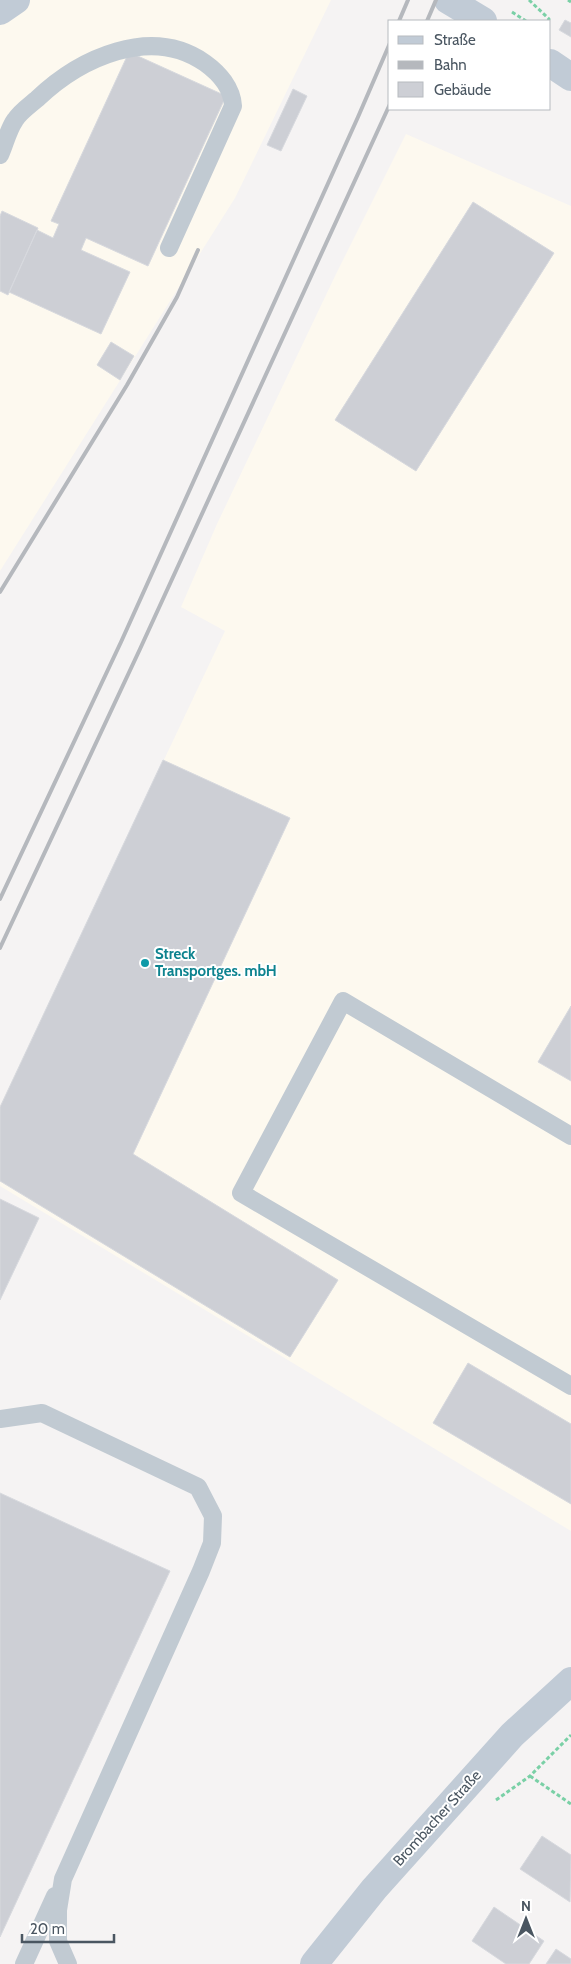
<svg xmlns="http://www.w3.org/2000/svg" width="571" height="1964" font-family="Cabin,sans-serif">
<style>
.commercial{fill:#fdf9ef}
.building{fill:#cdcfd5;stroke:#d7d9de}
.lines{fill:none;stroke-linecap:round;stroke-linejoin:round}
.path{stroke:#7ad0a6;stroke-width:3;stroke-dasharray:4 2.5;stroke-linecap:butt}
.lane{stroke:#c1cad2;stroke-width:18}
.secondary{stroke:#c1cbd6;stroke-width:28}
.rail{stroke:#b5b8bd;stroke-width:4}
.culture-dot{fill:#0f9aa8;stroke:#fff;stroke-width:2}
.labels{text-anchor:middle;stroke-width:4;stroke-linejoin:round;paint-order:stroke}
.culture-label{font-size:15px;font-weight:bold;fill:#0d838f;stroke:#fff;text-anchor:start}
.street-label{font-size:15px;fill:#4a5661;stroke:#fff}
</style>
<rect width="100%" height="100%" fill="#f5f3f3"/>
<path class="commercial" d="M 0,0 L 331,0 L 235,198 L 0,571 Z
M 406,134 L 571,206 L 571,1531 L 0,1186 L 0,1106 L 225,631 L 181,607 L 217,524 L 336,274 Z"/>
<path class="building" d="M 565,20 L 571,23 L 571,37 L 559,30 Z
M 129,52 L 226,96 L 148,266 L 86,238 L 81,250 L 130,272 L 101,334 L 9,292 L 37,230 L 53,238 L 59,224 L 51,221 Z
M 293,89 L 307,96 L 281,151 L 267,145 Z
M 473,202 L 554,253 L 416,471 L 335,420 Z
M 2,211 L 38,228 L 8,295 L 0,291 L 0,216 Z
M 111,342 L 134,356 L 120,380 L 97,365 Z
M 163,760 L 290,818 L 133,1154 L 338,1280 L 290,1357 L 0,1181 L 0,1107 Z
M 571,1006 L 571,1081 L 538,1062 Z
M 0,1199 L 39,1218 L 0,1300 Z
M 468,1363 L 571,1424 L 571,1504 L 433,1423 Z
M 0,1493 L 170,1571 L 0,1937 Z
M 542,1836 L 571,1855 L 570,1902 L 520,1869 Z
M 494,1907 L 544,1941 L 529,1964 L 506,1964 L 472,1941 Z
M 556,1949 L 571,1959 L 571,1964 L 546,1964 Z"/>
<g class="lines">
<path class="path" d="M 529,0 L 549,19 L 548,21
M 568,0 L 571,2
M 512,12 L 526,21
M 530,1776 L 571,1804
M 496,1800 L 530,1776 L 571,1735"/>
<path class="lane" d="M 0,155 C 5,144 8,130 15,120 C 20,112 30,105 37,99 C 80,58 151,25 205,63 C 219,73 232,88 233,106 L 169,248
M 571,1136 L 343,1001 L 241,1193 L 571,1386
M 0,1419 L 42,1413 L 198,1487 L 213,1516 L 212,1543 L 201,1571 L 63,1879 L 58,1910 L 58,1941 L 68,1964
M 24,1964 L 55,1896"/>
<path class="secondary" d="M 448,0 L 483,21
M 0,11 L 16,0
M 550,63 L 571,77
M 314,1964 L 374,1889 L 512,1735 L 571,1681"/>
<path class="rail" d="M 399,21 L 408,0
M 427,21 L 436,0
M 0,592 L 127,385 L 177,297 L 198,250
M 0,899 L 121,642 L 358,117 L 390,43
M 0,948 L 140,649 L 390,104"/>
</g>
<circle class="culture-dot" cx="145" cy="963" r="5"/>
<g class="labels">
<g class="culture-label">
<text x="155" y="959">Streck<tspan x="155" dy="17">Transportges. mbH</tspan></text>
</g>
<g class="street-label">
<text transform="translate(437 1818) rotate(-48)" y="5">Brombacher Straße</text>
</g>
</g>
<rect x="388" y="20" width="162" height="90" fill="#ffffff" stroke="#b7bbc0"/>
<rect x="398" y="36" width="25" height="8" fill="#c1cbd6" stroke="#b7bbc0"/>
<text x="434" y="45" font-size="15" fill="#4a5661">Straße</text>
<rect x="398" y="61" width="25" height="8" fill="#b5b8bd" stroke="#b7bbc0"/>
<text x="434" y="70" font-size="15" fill="#4a5661">Bahn</text>
<rect x="398" y="82" width="25" height="15" fill="#cdcfd5" stroke="#b7bbc0"/>
<text x="434" y="95" font-size="15" fill="#4a5661">Gebäude</text>
<g transform="translate(526 1919)" stroke="#ffffff" stroke-width="4" paint-order="stroke">
<path d="M0-4L9 19L0 12L-9 19Z" fill="#4a5661"/>
<text y="-8" font-size="14" font-weight="bold" text-anchor="middle" fill="#4a5661">N</text>
</g>
<path d="M22 1934v8h92v-8" fill="none" stroke="#4a5661" stroke-width="2.5"/>
<text x="30" y="1934" font-size="15" fill="#4a5661" stroke="#ffffff" stroke-width="4" paint-order="stroke">20 m</text>
</svg>
